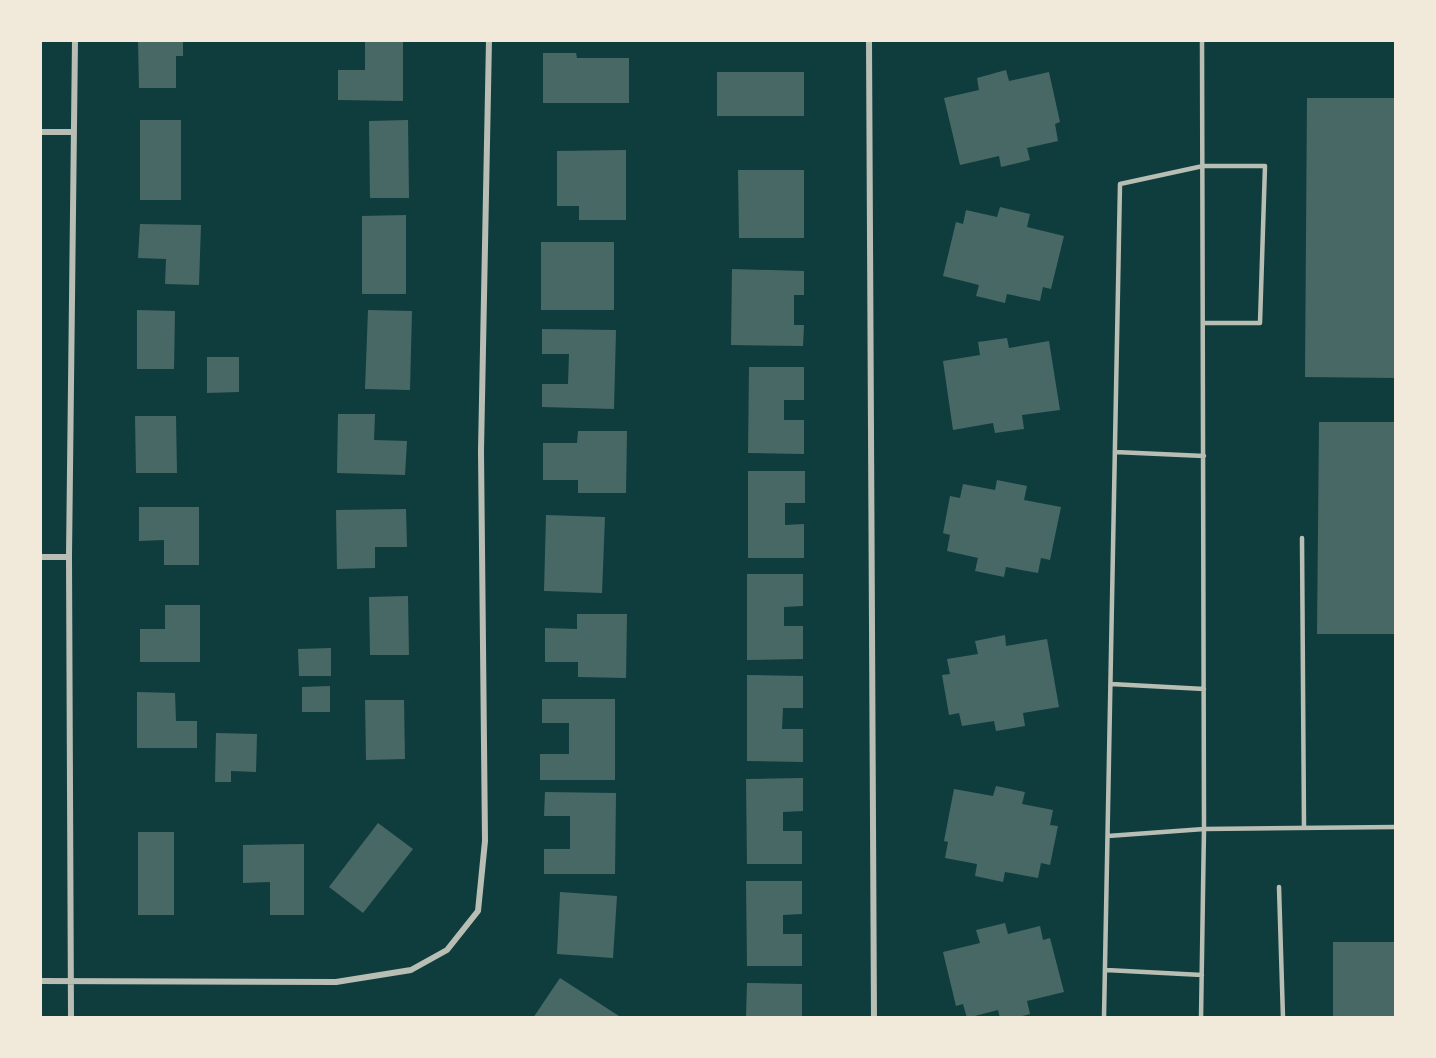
<svg xmlns="http://www.w3.org/2000/svg" width="1436" height="1058" font-family="'Golos Text',sans-serif">
<style>
.building{fill:#486865}
.lines{fill:none;stroke-linecap:round;stroke-linejoin:round}
.service{stroke:#b8beb3;stroke-width:4.5}
.minor{stroke:#b8beb3;stroke-width:6}
</style>
<rect width="100%" height="100%" fill="#0f3d3e"/>
<path class="building" d="M 138,40 L 183,40 L 183,56 L 176,56 L 176,88 L 139,88 Z
M 365,40 L 403,40 L 403,101 L 338,100 L 338,70 L 365,70 Z
M 543,53 L 576,53 L 577,58 L 629,58 L 629,103 L 543,103 Z
M 1006,70 L 1009,81 L 1049,72 L 1060,122 L 1055,124 L 1058,141 L 1027,148 L 1030,160 L 1001,167 L 999,156 L 960,165 L 944,98 L 979,90 L 977,78 Z
M 717,72 L 804,72 L 804,116 L 717,116 Z
M 1307,98 L 1396,98 L 1396,378 L 1305,377 Z
M 140,120 L 181,120 L 181,200 L 140,200 Z
M 408,120 L 409,198 L 370,198 L 369,121 Z
M 626,150 L 626,220 L 579,220 L 579,206 L 557,206 L 557,151 Z
M 738,170 L 804,170 L 804,238 L 739,238 Z
M 1000,207 L 1030,214 L 1027,227 L 1064,236 L 1051,289 L 1043,287 L 1040,301 L 1007,294 L 1005,303 L 976,296 L 979,285 L 943,276 L 956,222 L 963,224 L 966,210 L 997,217 Z
M 406,215 L 406,294 L 362,294 L 362,216 Z
M 140,224 L 201,225 L 199,285 L 165,284 L 166,259 L 138,258 Z
M 541,242 L 614,242 L 614,310 L 541,310 Z
M 732,269 L 804,271 L 804,295 L 794,295 L 794,325 L 804,325 L 803,346 L 731,345 Z
M 137,310 L 175,311 L 174,369 L 137,369 Z
M 368,310 L 412,311 L 410,390 L 365,389 Z
M 542,329 L 616,330 L 614,409 L 542,407 L 542,384 L 568,384 L 569,354 L 542,354 Z
M 1007,338 L 1009,348 L 1049,341 L 1060,410 L 1022,415 L 1024,429 L 995,433 L 993,423 L 953,430 L 943,361 L 980,355 L 978,342 Z
M 207,357 L 239,357 L 239,392 L 207,393 Z
M 749,367 L 804,367 L 804,400 L 784,400 L 784,420 L 804,420 L 804,454 L 748,453 Z
M 338,414 L 375,414 L 374,440 L 407,441 L 405,475 L 337,473 Z
M 135,416 L 176,416 L 177,473 L 136,473 Z
M 1319,422 L 1396,422 L 1396,634 L 1317,634 Z
M 578,431 L 627,431 L 626,493 L 578,493 L 578,480 L 543,480 L 543,443 L 577,443 Z
M 748,471 L 805,471 L 805,503 L 785,503 L 785,525 L 804,524 L 804,558 L 748,558 Z
M 997,480 L 1027,486 L 1024,500 L 1061,507 L 1050,560 L 1041,558 L 1038,573 L 1006,567 L 1004,577 L 975,571 L 978,558 L 947,551 L 950,535 L 943,533 L 950,496 L 960,498 L 963,484 L 995,490 Z
M 139,507 L 199,507 L 199,565 L 164,565 L 164,540 L 139,541 Z
M 406,509 L 407,547 L 375,547 L 375,568 L 337,569 L 336,510 Z
M 546,515 L 605,517 L 602,593 L 544,591 Z
M 747,574 L 803,574 L 803,606 L 784,607 L 784,626 L 803,626 L 803,659 L 747,660 Z
M 408,596 L 409,655 L 370,655 L 369,597 Z
M 165,605 L 200,605 L 200,662 L 140,662 L 140,629 L 165,629 Z
M 577,614 L 627,614 L 626,678 L 578,677 L 578,662 L 545,662 L 545,628 L 577,629 Z
M 1005,635 L 1006,646 L 1047,639 L 1059,707 L 1023,713 L 1025,726 L 996,731 L 994,721 L 962,726 L 959,713 L 949,715 L 942,675 L 950,674 L 947,659 L 978,654 L 975,641 Z
M 331,648 L 331,676 L 299,676 L 298,649 Z
M 747,675 L 803,676 L 803,708 L 783,708 L 782,729 L 803,729 L 803,762 L 747,761 Z
M 330,686 L 330,712 L 302,712 L 302,687 Z
M 137,692 L 175,693 L 176,721 L 197,721 L 197,748 L 137,748 Z
M 542,699 L 615,699 L 615,780 L 540,780 L 540,754 L 569,754 L 569,723 L 542,723 Z
M 365,700 L 404,700 L 405,759 L 366,760 Z
M 216,733 L 257,734 L 256,772 L 231,771 L 231,782 L 215,782 Z
M 803,778 L 803,811 L 783,812 L 783,831 L 802,831 L 802,864 L 747,864 L 746,779 Z
M 996,786 L 1025,792 L 1022,804 L 1053,810 L 1050,825 L 1058,826 L 1050,865 L 1041,863 L 1038,878 L 1005,872 L 1003,882 L 975,876 L 977,864 L 945,858 L 948,842 L 944,841 L 954,789 L 993,796 Z
M 545,792 L 616,793 L 615,874 L 544,874 L 544,849 L 570,849 L 570,816 L 544,816 Z
M 378,823 L 413,849 L 363,913 L 329,887 Z
M 138,832 L 174,832 L 174,915 L 138,915 Z
M 304,844 L 304,915 L 270,915 L 270,882 L 243,883 L 243,845 Z
M 746,881 L 802,881 L 802,914 L 783,915 L 783,934 L 802,934 L 802,966 L 747,966 Z
M 560,892 L 617,896 L 613,958 L 557,954 Z
M 1005,923 L 1008,934 L 1040,926 L 1043,940 L 1050,938 L 1064,992 L 1027,1001 L 1030,1014 L 1015,1018 L 1000,1018 L 998,1010 L 967,1018 L 963,1004 L 956,1006 L 943,952 L 980,943 L 976,930 Z
M 1333,942 L 1396,942 L 1396,1018 L 1333,1018 Z
M 560,978 L 619,1016 L 618,1018 L 533,1018 Z
M 747,983 L 802,984 L 802,1016 L 746,1018 Z"/>
<g class="lines">
<path class="service" d="M 1115,452 L 1204,456
M 1302,538 L 1304,828
M 1111,684 L 1204,689
M 1108,836 L 1204,829 L 1396,827
M 1279,887 L 1283,1018
M 1106,970 L 1202,975
M 1104,1018 L 1120,184 L 1203,166 L 1265,166 L 1260,323 L 1203,323
M 1201,1018 L 1204,829 L 1202,40"/>
<path class="minor" d="M 869,40 L 874,1018
M 40,132 L 74,132
M 40,557 L 69,557
M 40,981 L 336,982 L 411,970 L 447,950 L 478,911 L 485,841 L 481,451 L 489,40
M 71,1018 L 69,557 L 75,40"/>
</g>
<rect width="1436" height="1058" fill="none" stroke="#f1e9da" stroke-width="84"/>
</svg>
